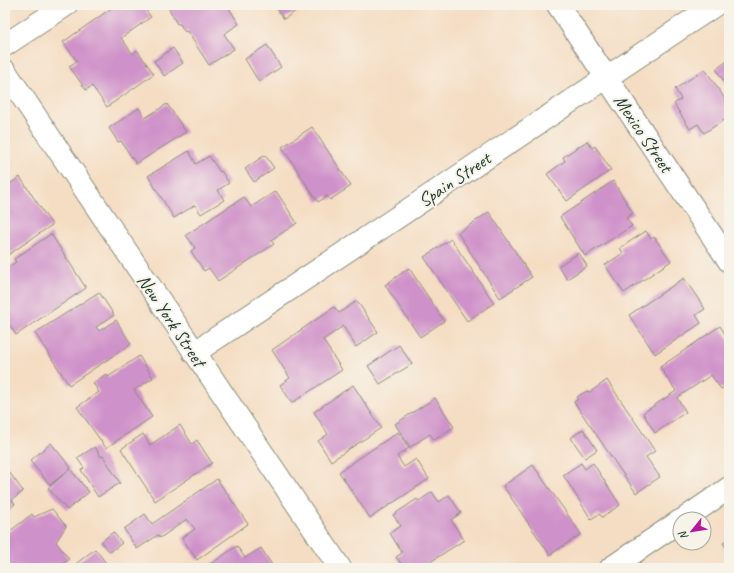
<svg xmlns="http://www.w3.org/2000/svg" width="734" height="573" font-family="Caveat,sans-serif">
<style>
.building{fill:#cf91c9}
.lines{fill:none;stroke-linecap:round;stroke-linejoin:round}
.street-casing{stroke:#8a8d7c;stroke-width:24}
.street{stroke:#fff;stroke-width:22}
.labels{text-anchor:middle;stroke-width:4;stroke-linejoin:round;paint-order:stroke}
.street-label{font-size:19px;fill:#1f3d34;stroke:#f7f3e8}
</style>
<rect width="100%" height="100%" fill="#f7f3e8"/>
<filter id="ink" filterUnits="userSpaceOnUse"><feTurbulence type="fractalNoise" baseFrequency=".025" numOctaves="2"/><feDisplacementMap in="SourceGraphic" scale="8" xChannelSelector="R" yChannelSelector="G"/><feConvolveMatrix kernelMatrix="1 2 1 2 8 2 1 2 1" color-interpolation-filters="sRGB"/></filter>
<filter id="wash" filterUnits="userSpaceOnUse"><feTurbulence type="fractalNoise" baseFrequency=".012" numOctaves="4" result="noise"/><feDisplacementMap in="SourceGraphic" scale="16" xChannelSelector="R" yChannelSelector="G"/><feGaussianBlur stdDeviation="0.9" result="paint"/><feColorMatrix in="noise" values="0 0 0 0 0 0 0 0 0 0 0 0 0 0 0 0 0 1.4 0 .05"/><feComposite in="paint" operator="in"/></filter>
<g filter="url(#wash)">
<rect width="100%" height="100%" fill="#f5ddc3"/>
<g id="blocks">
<path class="building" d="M 116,5 L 142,5 L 151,17 L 121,38 L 133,54 L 137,50 L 154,74 L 107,107 L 92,86 L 86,90 L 69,66 L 77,61 L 63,42 Z
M 167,5 L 227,5 L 239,24 L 224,34 L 234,49 L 209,65 L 187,31 L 185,32 L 180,24 L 177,24 Z
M 274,5 L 305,5 L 284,19 Z
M 267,45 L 281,67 L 259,82 L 245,59 Z
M 173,48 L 183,63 L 164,76 L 154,61 Z
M 729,60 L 729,89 L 716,69 Z
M 705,69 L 729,105 L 729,117 L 704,133 L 698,124 L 690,129 L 674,104 L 681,99 L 675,89 Z
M 167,104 L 186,132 L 136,164 L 121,141 L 118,142 L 109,128 L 139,108 L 145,118 Z
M 312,127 L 351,186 L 330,200 L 327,196 L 318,202 L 282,147 Z
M 587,141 L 592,148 L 595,146 L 611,170 L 567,201 L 547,174 L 565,161 L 563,157 Z
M 189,151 L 196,164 L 209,156 L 220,172 L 221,171 L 229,183 L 218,190 L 224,200 L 201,214 L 195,205 L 174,218 L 148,176 Z
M 265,155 L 274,168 L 254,182 L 245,169 Z
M 20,177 L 52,225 L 5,257 L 5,187 Z
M 613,181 L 633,213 L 626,218 L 632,226 L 585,256 L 560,217 Z
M 276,191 L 297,223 L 271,240 L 274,244 L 218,281 L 209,268 L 204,271 L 191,251 L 195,248 L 186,235 L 244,197 L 251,207 Z
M 489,212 L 532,277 L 500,298 L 458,233 Z
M 646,231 L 651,239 L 654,237 L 671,261 L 624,293 L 605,265 L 623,253 L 620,248 Z
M 51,234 L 86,288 L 16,335 L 5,318 L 9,316 L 5,310 L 5,269 L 16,262 L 14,259 Z
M 451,239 L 494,303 L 467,321 L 424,257 Z
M 579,253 L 587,266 L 567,279 L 558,266 Z
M 409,268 L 444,321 L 420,337 L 385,285 Z
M 684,278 L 705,309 L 696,315 L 701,323 L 655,354 L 629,315 Z
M 99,292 L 114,315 L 96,327 L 99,331 L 116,320 L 131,344 L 69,385 L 35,333 Z
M 357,301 L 378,332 L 356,347 L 343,326 L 323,340 L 342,370 L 292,403 L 280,385 L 290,378 L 272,350 L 334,307 L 339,313 Z
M 720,326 L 729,340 L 729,384 L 721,389 L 711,375 L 677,398 L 686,412 L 655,433 L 643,413 L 676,391 L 660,367 Z
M 399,345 L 412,364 L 380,384 L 368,366 Z
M 139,356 L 153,378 L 134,390 L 152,417 L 106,448 L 77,407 L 99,392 L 93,383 L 106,374 L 108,377 Z
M 607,380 L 655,451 L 646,457 L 660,477 L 636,493 L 574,402 L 577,400 L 578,396 L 587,391 L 590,392 Z
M 353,385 L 381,428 L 331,461 L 318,441 L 328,434 L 314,412 Z
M 435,398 L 454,427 L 434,440 L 430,434 L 410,447 L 395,424 Z
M 180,425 L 192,444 L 197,440 L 212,463 L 155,501 L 121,449 L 143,434 L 150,445 Z
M 583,429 L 597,450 L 585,458 L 571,438 Z
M 398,432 L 409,448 L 397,456 L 404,467 L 416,459 L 429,479 L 370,518 L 339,472 Z
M 51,443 L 71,468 L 50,485 L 30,461 Z
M 95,447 L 101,457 L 103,456 L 120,483 L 98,497 L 81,470 L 84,468 L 77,458 Z
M 581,463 L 585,469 L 593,463 L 620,505 L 602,517 L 599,514 L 591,519 L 563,475 Z
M 533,465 L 581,534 L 550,555 L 503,486 Z
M 70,469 L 89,492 L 67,510 L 48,488 Z
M 9,472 L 23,491 L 12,500 L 15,504 L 5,512 L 5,475 Z
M 217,479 L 248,524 L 197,560 L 182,538 L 195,529 L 187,519 L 160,538 L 158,535 L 137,549 L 124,529 L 145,514 L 152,524 Z
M 432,492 L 439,502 L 449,495 L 461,513 L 451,520 L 464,540 L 421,568 L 404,568 L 396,557 L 402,553 L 390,533 L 401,526 L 393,515 L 417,499 L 419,501 Z
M 52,509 L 66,526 L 56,542 L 69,559 L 57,568 L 5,568 L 5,535 L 32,514 L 34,517 Z
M 113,532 L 122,543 L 110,552 L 101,542 Z
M 729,539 L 729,552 L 723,543 Z
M 237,546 L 245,558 L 261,548 L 274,568 L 205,568 Z
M 95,549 L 110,568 L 74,568 L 73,566 Z"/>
</g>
</g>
<g filter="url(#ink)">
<use href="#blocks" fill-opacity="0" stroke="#8a8d7c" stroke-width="1"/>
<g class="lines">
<g class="street-casing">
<path id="street" d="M 558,5 L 729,261
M 5,45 L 66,5
M 5,71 L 340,568
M 194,353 L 715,5
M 684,519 L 729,488
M 611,568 L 680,521"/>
</g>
<use href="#street" class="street"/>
</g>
</g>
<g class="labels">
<g class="street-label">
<text transform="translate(644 133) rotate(56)" y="7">Mexico Street</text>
<text transform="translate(454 179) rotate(-34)" y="7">Spain Street</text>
<text transform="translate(172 320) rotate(56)" y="7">New York Street</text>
</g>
</g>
<rect width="734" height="573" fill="none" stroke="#f7f3e8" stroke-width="20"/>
<g transform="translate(692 531) rotate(240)"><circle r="19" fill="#f7f3e8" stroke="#a1aaa0"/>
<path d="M0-3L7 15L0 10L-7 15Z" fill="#b5179e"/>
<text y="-6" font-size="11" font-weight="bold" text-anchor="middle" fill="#1f3d34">N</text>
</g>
</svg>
